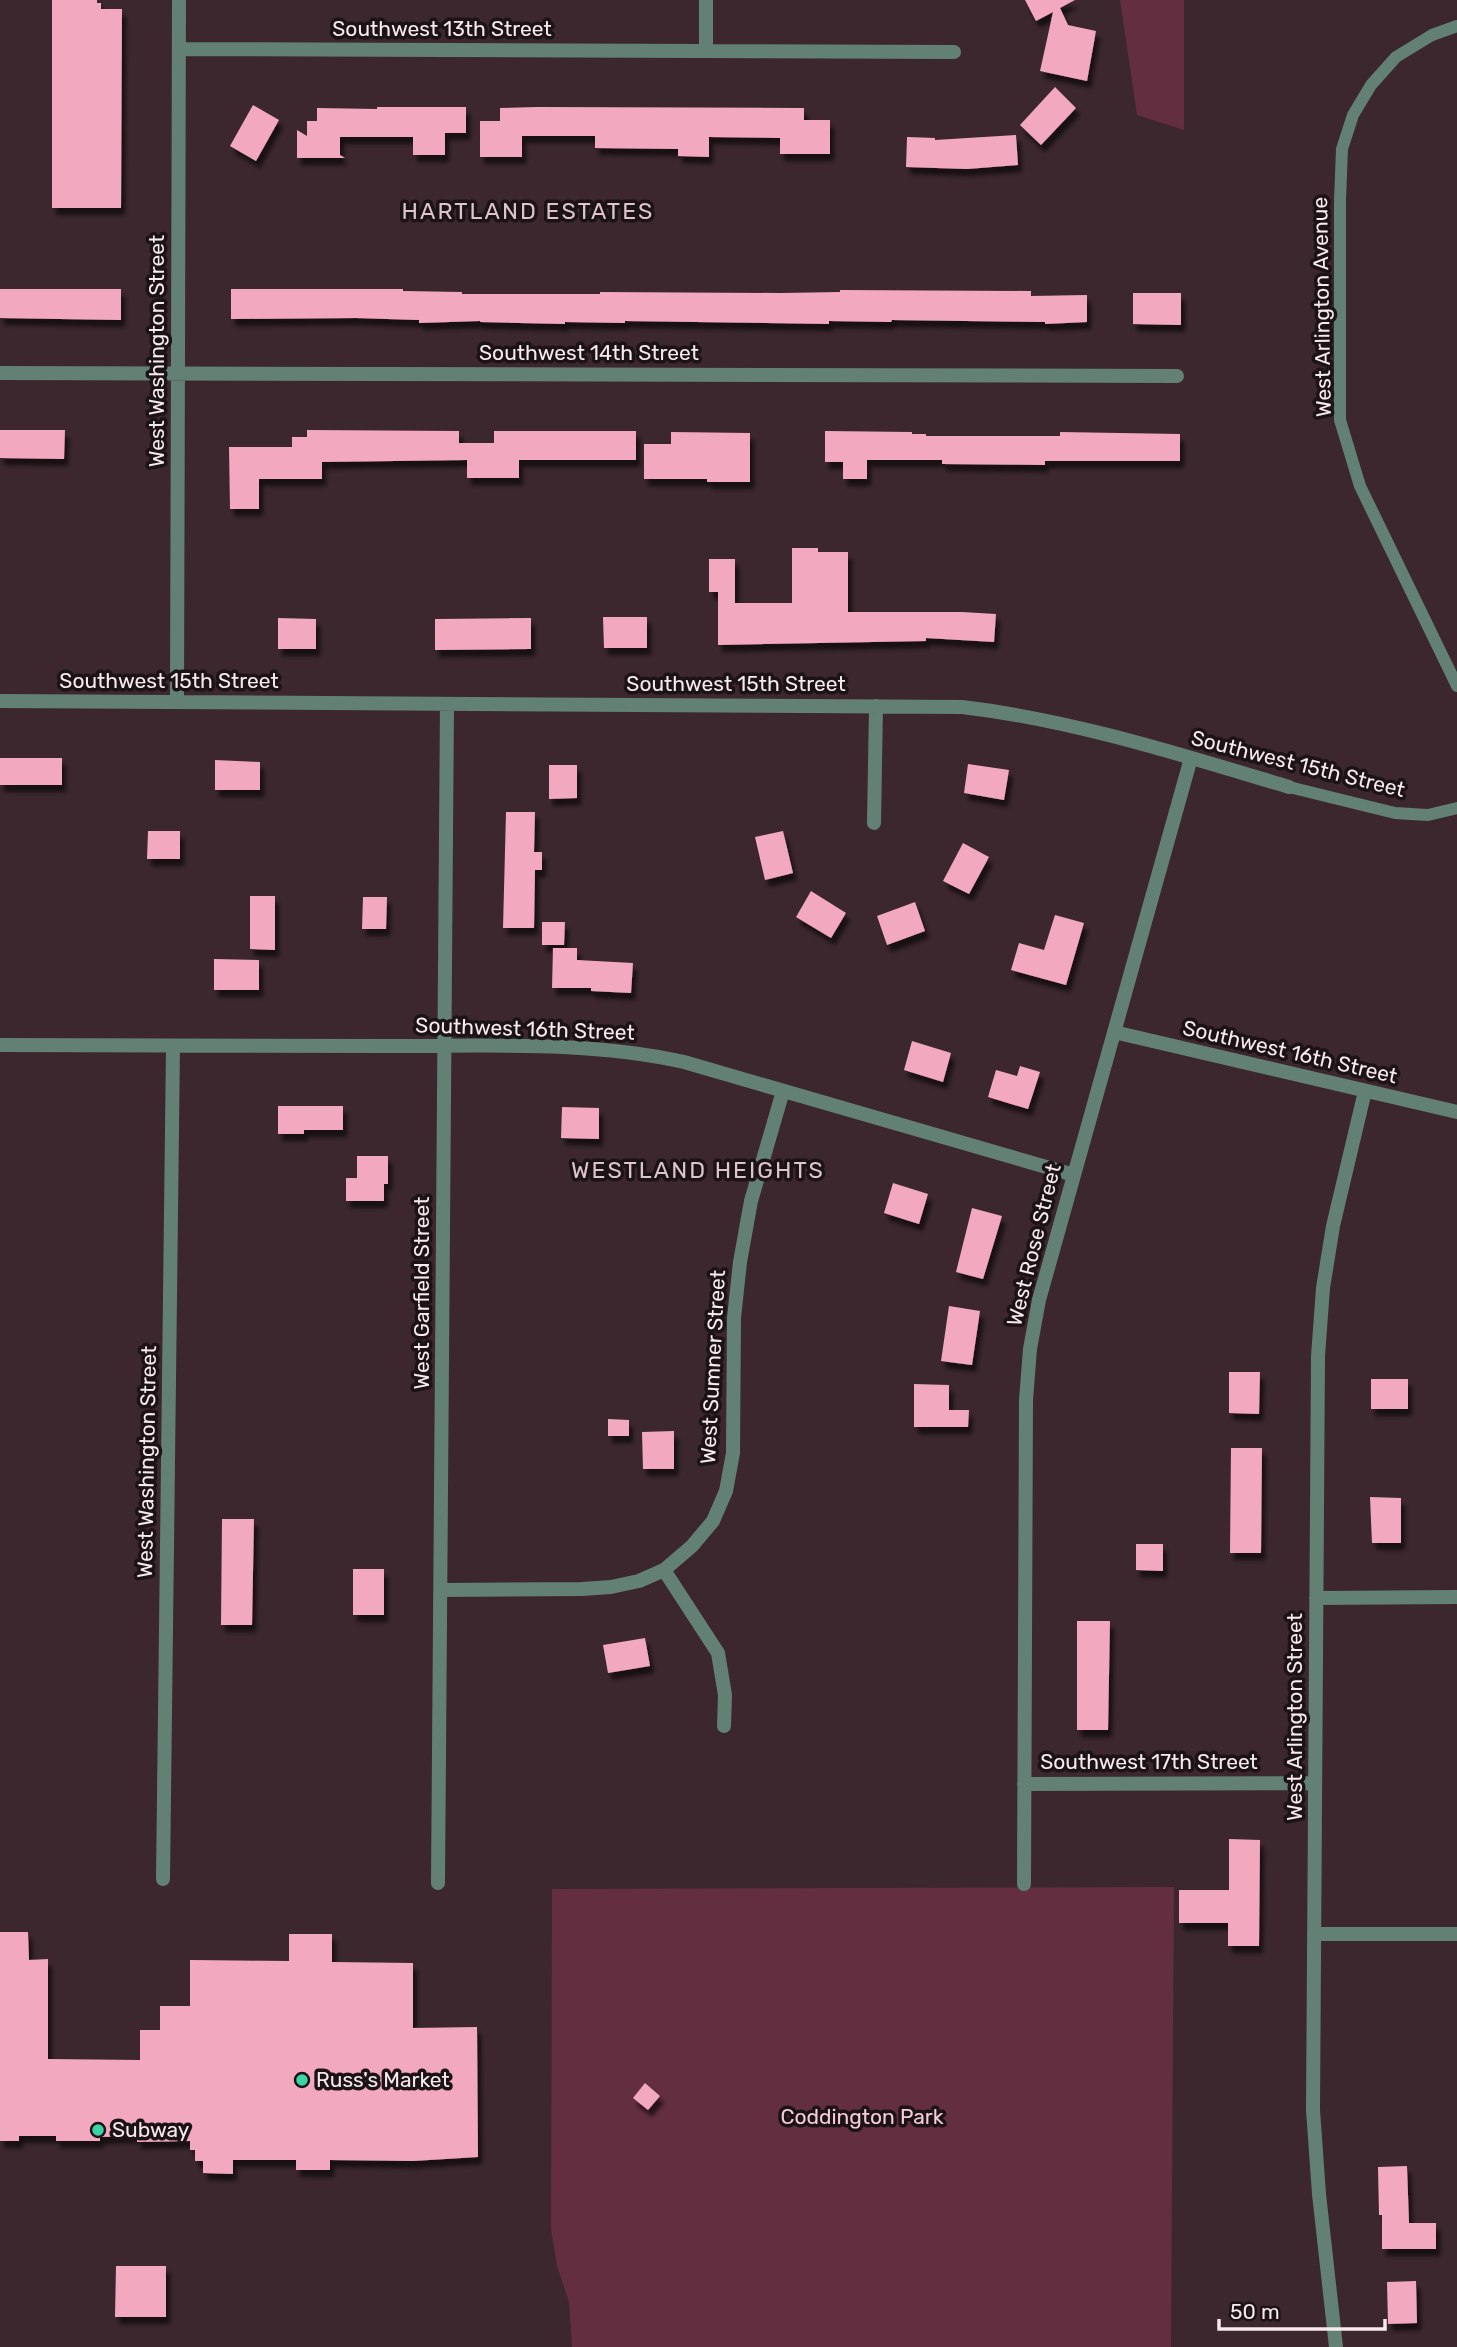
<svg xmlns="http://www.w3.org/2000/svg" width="1457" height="2347" font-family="Rubik,sans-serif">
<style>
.green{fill:#622e40}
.building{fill:#f2a9bf;filter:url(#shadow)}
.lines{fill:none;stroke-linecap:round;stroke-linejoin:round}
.lane{stroke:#628174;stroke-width:12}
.street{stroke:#628174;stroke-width:14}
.poi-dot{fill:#3bd4a4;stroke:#1c1316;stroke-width:2.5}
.labels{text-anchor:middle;stroke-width:7;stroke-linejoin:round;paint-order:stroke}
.street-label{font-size:21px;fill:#f7e9ed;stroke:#1c1316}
.poi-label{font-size:21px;fill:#f7e9ed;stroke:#1c1316;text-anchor:start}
.park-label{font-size:21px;fill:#f5ccd8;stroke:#1c1316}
.neighbourhood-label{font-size:23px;letter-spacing:2px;fill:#ddc3ca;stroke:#1c1316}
</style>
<defs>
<filter id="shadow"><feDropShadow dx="4" dy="7" stdDeviation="2" flood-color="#0009"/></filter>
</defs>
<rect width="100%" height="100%" fill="#3b272d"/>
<path class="green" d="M 1120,0 L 1184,0 L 1184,130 L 1137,115 Z
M 1174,1887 L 1171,2347 L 572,2347 L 569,2302 L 557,2266 L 551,2229 L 552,1889 Z"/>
<path class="building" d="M 52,0 L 97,0 L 97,3 L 101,3 L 101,9 L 122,9 L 121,208 L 52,208 Z
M 1025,0 L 1075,0 L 1060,8 L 1068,25 L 1096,31 L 1087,81 L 1040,71 L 1053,12 L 1036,21 Z
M 1055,87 L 1076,108 L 1041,145 L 1020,125 Z
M 253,105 L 279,120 L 256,161 L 230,146 Z
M 377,107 L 466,107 L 466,133 L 445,133 L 445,155 L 413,155 L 413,137 L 340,137 L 340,155 L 345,158 L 297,158 L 297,130 L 307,136 L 307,121 L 317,121 L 317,108 L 377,109 Z
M 538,107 L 804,108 L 804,120 L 830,120 L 830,154 L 780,154 L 780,138 L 709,137 L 709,157 L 678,156 L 678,149 L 595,148 L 595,136 L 522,136 L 522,157 L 480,157 L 480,121 L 500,121 L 500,108 Z
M 1016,135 L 1018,165 L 967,169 L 906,167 L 907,137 L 935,138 L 935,140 Z
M 0,289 L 121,289 L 121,320 L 0,318 Z
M 231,289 L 403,289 L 403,291 L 462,292 L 462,294 L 600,294 L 600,292 L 781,293 L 840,292 L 840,290 L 1031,291 L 1031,296 L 1087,295 L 1087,322 L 1045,324 L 1045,322 L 892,320 L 891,322 L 829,321 L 829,324 L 625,321 L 625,323 L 565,322 L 565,324 L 480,322 L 480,321 L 419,323 L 419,320 L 356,318 L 231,319 Z
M 1133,293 L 1181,293 L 1181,325 L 1133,324 Z
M 0,430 L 65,430 L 64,459 L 0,458 Z
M 307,430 L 459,431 L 459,443 L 494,443 L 494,431 L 636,431 L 636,460 L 519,460 L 519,478 L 467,478 L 467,460 L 322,462 L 322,479 L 259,479 L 259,509 L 230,509 L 229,447 L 292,447 L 292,437 L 307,437 Z
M 825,431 L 912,432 L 912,434 L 926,434 L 926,436 L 1060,436 L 1060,432 L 1180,434 L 1180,461 L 1045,461 L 1045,465 L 942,464 L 942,460 L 867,460 L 867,479 L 843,479 L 843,462 L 825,462 Z
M 671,432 L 750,433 L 750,482 L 707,482 L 707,479 L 644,479 L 644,444 L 671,444 Z
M 792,548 L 818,548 L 818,552 L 848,552 L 848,612 L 962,612 L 996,614 L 994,642 L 926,638 L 926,641 L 718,645 L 718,592 L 709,592 L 709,559 L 735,559 L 735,603 L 792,603 Z
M 603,617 L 647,617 L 647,648 L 604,648 Z
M 278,618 L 316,619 L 316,649 L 278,649 Z
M 531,618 L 531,649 L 435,650 L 435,619 Z
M 0,758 L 62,758 L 62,785 L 0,785 Z
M 215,760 L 260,762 L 260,790 L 215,790 Z
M 968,764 L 1009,770 L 1004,800 L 964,793 Z
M 549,765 L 577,765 L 577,798 L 549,799 Z
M 506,812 L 535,812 L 534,852 L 542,852 L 542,870 L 535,870 L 534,928 L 503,928 Z
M 148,831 L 180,831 L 180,859 L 147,859 Z
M 783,831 L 793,873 L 765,880 L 755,837 Z
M 963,843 L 989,857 L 969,894 L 943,881 Z
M 811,891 L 846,913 L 831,938 L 796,917 Z
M 250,896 L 275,896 L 275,950 L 250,949 Z
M 363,897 L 387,897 L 386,929 L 362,929 Z
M 915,902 L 925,931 L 887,945 L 877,916 Z
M 1055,915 L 1084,923 L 1066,985 L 1011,970 L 1019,943 L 1044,950 Z
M 542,922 L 565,922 L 564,945 L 542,945 Z
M 553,948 L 577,948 L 577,960 L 633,963 L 631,993 L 591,991 L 591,988 L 552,988 Z
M 214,959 L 259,960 L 259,990 L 214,990 Z
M 912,1041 L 951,1053 L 943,1082 L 904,1070 Z
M 1020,1066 L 1040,1072 L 1028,1109 L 988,1097 L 996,1070 L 1017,1076 Z
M 278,1106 L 343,1106 L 343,1130 L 304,1130 L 304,1134 L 278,1134 Z
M 562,1107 L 599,1108 L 599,1139 L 561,1138 Z
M 357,1156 L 388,1156 L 388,1184 L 384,1184 L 384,1201 L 346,1201 L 346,1178 L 357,1178 Z
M 893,1183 L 928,1194 L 919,1224 L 884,1213 Z
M 972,1208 L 1002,1216 L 983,1279 L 956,1272 Z
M 949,1306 L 980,1311 L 972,1365 L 941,1361 Z
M 1229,1372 L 1260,1372 L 1259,1414 L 1229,1413 Z
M 1371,1379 L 1408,1379 L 1408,1409 L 1371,1409 Z
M 914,1384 L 949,1385 L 949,1410 L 969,1410 L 968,1427 L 914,1427 Z
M 608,1419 L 629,1420 L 629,1436 L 608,1436 Z
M 674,1431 L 674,1469 L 643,1469 L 642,1432 Z
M 1231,1448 L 1262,1448 L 1261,1553 L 1230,1553 Z
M 1370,1497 L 1401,1498 L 1401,1543 L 1372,1543 Z
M 222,1519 L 254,1519 L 252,1625 L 221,1625 Z
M 1136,1544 L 1163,1544 L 1163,1571 L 1136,1570 Z
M 353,1569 L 384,1569 L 384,1615 L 353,1615 Z
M 1077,1621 L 1110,1621 L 1108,1730 L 1077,1730 Z
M 645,1638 L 650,1666 L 608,1673 L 603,1645 Z
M 1229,1839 L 1260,1840 L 1259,1946 L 1228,1946 L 1228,1923 L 1179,1923 L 1179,1890 L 1229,1890 Z
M 0,1932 L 28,1932 L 29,1960 L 48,1959 L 48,2059 L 140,2060 L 140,2030 L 160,2030 L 160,2006 L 190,2006 L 190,1960 L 289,1961 L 289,1934 L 332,1934 L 332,1962 L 413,1963 L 413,2028 L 477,2027 L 478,2157 L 413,2161 L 330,2160 L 330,2170 L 296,2170 L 296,2160 L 233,2160 L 233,2174 L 203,2173 L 203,2161 L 195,2161 L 195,2150 L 190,2150 L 190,2141 L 137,2142 L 137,2136 L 100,2137 L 100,2141 L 56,2141 L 56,2136 L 19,2136 L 19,2141 L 0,2141 Z
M 645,2083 L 660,2096 L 648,2110 L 633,2098 Z
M 1407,2166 L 1409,2223 L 1436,2223 L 1436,2249 L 1382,2249 L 1382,2215 L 1379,2215 L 1378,2167 Z
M 116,2266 L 166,2266 L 166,2317 L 115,2317 Z
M 1416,2281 L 1417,2323 L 1388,2324 L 1387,2282 Z"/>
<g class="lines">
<path class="lane" d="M 1457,26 L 1432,35 L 1396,57 L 1371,85 L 1353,115 L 1342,149 L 1340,200 L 1340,420 L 1360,486 L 1457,686
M 1289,787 L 1395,813 L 1428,815 L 1457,808"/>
<path class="street" d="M 179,49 L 954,52
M 706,50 L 706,0
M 0,373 L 1177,376
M 0,701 L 962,707 C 1073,720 1182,755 1289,787
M 177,702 L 179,0
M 874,823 L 876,706
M 1114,1032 L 1457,1112
M 0,1045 C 131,1046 262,1046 393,1046 C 490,1046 589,1041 684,1062 L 1074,1175
M 664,1570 L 718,1653 L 725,1695 L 724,1726
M 441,1590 L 582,1589 L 611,1587 L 639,1581 L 664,1570 L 692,1546 L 713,1521 L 726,1491 L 733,1453 L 734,1318 L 740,1262 L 751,1201 L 783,1091
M 1316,1598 L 1457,1597
M 1024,1784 L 1315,1783
M 163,1879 L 173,1046
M 438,1883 L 447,704
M 1024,1884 L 1026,1400 L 1030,1349 L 1039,1300 L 1191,758
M 1314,1934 L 1457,1934
M 1336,2347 L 1319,2194 L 1313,2110 L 1318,1356 L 1323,1288 L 1333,1226 L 1365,1091"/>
</g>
<g class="poi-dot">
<circle cx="302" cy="2080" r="7"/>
<circle cx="98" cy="2130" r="7"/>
</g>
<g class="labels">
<g class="street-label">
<text x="442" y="36">Southwest 13th Street</text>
<text transform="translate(1322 307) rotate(-91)" y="7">West Arlington Avenue</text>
<text transform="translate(157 351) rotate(-90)" y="7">West Washington Street</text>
<text x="589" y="360">Southwest 14th Street</text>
<text x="169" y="688">Southwest 15th Street</text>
<text x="736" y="691">Southwest 15th Street</text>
<text transform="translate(1298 764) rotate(14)" y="7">Southwest 15th Street</text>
<text transform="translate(525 1029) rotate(2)" y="7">Southwest 16th Street</text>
<text transform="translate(1290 1052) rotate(13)" y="7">Southwest 16th Street</text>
<text transform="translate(1034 1245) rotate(-76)" y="7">West Rose Street</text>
<text transform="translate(422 1293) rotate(-90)" y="7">West Garfield Street</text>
<text transform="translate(713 1367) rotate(-87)" y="7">West Sumner Street</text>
<text transform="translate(147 1462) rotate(-89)" y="7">West Washington Street</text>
<text transform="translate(1295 1717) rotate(-90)" y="7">West Arlington Street</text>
<text x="1149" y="1769">Southwest 17th Street</text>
</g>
<g class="poi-label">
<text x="316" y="2087">Russ's Market</text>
<text x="112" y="2137">Subway</text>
</g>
<g class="park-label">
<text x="862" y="2124">Coddington Park</text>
</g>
<g class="neighbourhood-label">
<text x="528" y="219">HARTLAND ESTATES</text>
<text x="698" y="1178">WESTLAND HEIGHTS</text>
</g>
</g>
<path d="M1219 2319v10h166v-10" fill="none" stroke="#f7e9ed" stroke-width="3.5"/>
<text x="1230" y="2319" font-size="21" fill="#f7e9ed" stroke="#1c1316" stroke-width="5" paint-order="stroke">50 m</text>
</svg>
